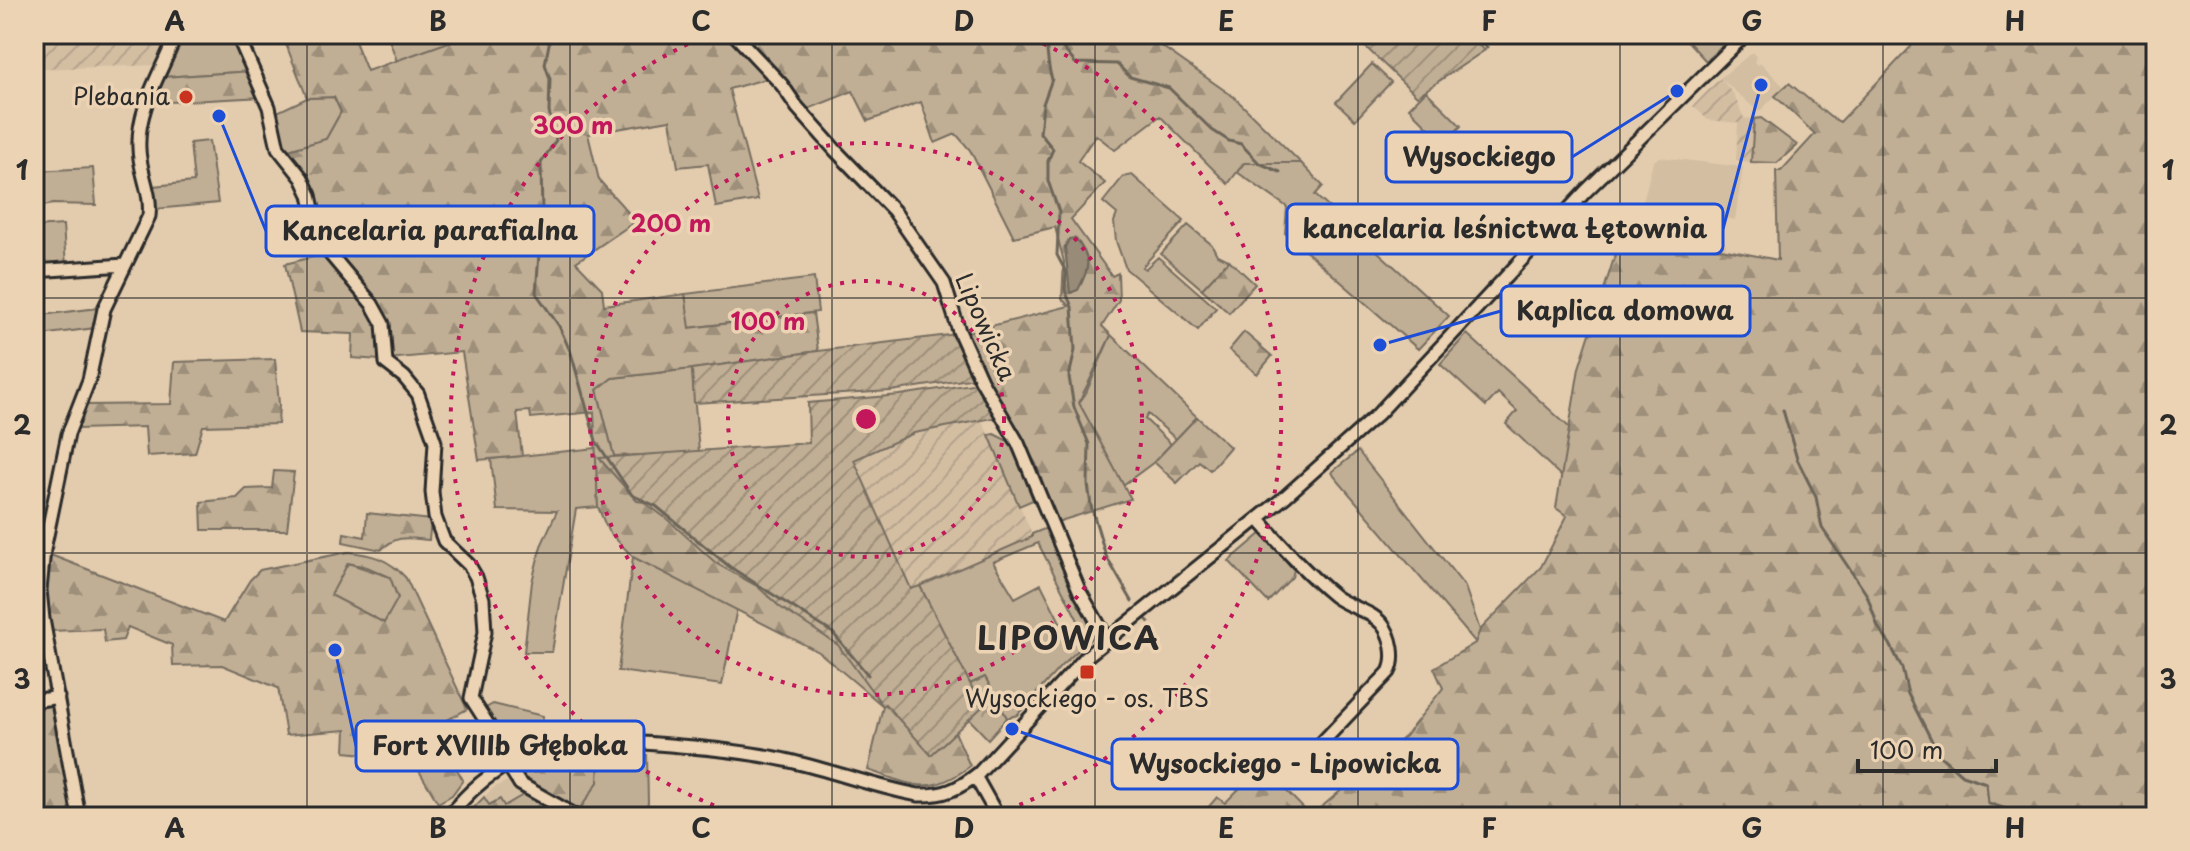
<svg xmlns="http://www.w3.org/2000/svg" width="2190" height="851" font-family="'Playpen Sans',sans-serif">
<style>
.built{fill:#d3bea2}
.industrial{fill:url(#industrial-furrows)}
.grass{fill:#c1af95;stroke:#766d60;stroke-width:2;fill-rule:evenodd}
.forest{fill:url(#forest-firs);stroke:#766d60;stroke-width:2;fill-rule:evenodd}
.park{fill:url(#park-crowns);stroke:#766d60;stroke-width:2}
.garden{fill:url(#garden-furrows);stroke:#766d60;stroke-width:2}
.water{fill:#988b78;stroke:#6c6559;stroke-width:2}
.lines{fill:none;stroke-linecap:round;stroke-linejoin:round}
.stream{stroke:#6c6559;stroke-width:3}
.minor-casing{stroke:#2b2b2b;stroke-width:17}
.minor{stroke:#ebd3b3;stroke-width:11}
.grid{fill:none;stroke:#2b2b2b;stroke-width:2;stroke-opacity:0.55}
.ring{fill:none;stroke:#c2185b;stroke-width:4;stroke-dasharray:4 8}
.poi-dot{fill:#c8321e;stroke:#ebd3b3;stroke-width:3}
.labels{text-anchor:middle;stroke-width:7;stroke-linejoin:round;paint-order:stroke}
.poi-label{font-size:24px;fill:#2b2b2b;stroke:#ebd3b3;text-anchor:end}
.street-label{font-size:24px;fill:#2b2b2b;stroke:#ebd3b3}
.district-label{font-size:32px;font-weight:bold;letter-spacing:2px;fill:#2b2b2b;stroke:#ebd3b3}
.centre{fill:#c2185b;stroke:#ebd3b3;stroke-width:4}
.ring-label{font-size:24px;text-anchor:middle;font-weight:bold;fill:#c2185b;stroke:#ebd3b3;stroke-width:7;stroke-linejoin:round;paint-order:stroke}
.leader{fill:none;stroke:#1d4ed8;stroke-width:3}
.callout-dot{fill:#1d4ed8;stroke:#ebd3b3;stroke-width:3}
.callout{fill:#ebd3b3;stroke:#1d4ed8;stroke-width:3}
.callout-label{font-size:26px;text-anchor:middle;font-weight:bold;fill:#2b2b2b}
.neatline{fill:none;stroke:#2b2b2b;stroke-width:3}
.grid-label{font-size:26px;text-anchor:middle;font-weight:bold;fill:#2b2b2b}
</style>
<defs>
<pattern id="industrial-furrows" width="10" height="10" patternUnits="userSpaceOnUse" patternTransform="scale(2)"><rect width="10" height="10" fill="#d3bea2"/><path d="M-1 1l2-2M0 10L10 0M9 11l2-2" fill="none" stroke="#b5a38c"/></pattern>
<pattern id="forest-firs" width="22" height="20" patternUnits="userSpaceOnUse" patternTransform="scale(2)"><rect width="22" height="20" fill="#c1af95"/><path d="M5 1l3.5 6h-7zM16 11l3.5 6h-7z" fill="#9d8f7a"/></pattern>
<pattern id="park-crowns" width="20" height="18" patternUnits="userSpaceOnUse" patternTransform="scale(2)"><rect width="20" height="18" fill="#c1af95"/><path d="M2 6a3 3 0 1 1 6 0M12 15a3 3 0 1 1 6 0" fill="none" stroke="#9d8f7a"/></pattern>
<pattern id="garden-furrows" width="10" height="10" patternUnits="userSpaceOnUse" patternTransform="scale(2)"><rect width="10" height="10" fill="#c1af95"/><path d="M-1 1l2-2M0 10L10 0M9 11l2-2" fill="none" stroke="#9d8f7a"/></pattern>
</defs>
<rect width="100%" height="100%" fill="#e3ccae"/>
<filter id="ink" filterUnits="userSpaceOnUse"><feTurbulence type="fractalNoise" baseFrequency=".0125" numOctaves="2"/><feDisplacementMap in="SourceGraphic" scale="16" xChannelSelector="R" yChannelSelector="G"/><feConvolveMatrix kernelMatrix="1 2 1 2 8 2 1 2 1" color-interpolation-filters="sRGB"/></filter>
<g filter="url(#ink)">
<path class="built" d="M 1753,52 L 1756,57 L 1754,62 L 1758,65 L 1761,63 L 1784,87 L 1759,112 L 1720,78 Z
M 1659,157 L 1743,167 L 1735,220 L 1643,202 L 1653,162 Z
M 507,781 L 511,786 L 525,794 L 504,806 L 489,806 L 484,797 L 493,788 Z"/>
<path class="industrial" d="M 34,34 L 172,34 L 160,65 L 34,69 Z
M 1720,78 L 1733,93 L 1744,118 L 1754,119 L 1751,162 L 1736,160 L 1738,123 L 1708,120 L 1693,106 Z
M 1643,202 L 1725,218 L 1721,241 L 1726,244 L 1725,249 L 1635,232 Z
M 982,420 L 1033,536 L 911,590 L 854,460 L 914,433 Z"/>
<path class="grass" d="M 180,34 L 235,34 L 253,71 L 163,77 Z
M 387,34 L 454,34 L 452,41 L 397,61 Z
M 1681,34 L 1722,34 L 1725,37 L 1728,34 L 1734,34 L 1706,61 Z
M 1372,64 L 1391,82 L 1355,120 L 1336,102 Z
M 1426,91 L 1461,126 L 1444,143 L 1409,108 Z
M 334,97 L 341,112 L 326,139 L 282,152 L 275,113 L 307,98 Z
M 209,141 L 218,203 L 156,209 L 153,186 L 194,182 L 190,143 Z
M 1244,163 L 1301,163 L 1323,186 L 1315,195 L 1449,316 L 1418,349 L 1285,233 L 1287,207 L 1237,172 Z
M 93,168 L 96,205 L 53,204 L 34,208 L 34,171 Z
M 1132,175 L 1184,221 L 1142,267 L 1145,269 L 1158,257 L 1216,308 L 1198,330 L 1126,269 L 1116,241 L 1114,222 L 1117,214 L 1103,202 L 1123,177 Z
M 63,225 L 66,266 L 34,268 L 34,227 Z
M 1188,225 L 1212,245 L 1217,255 L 1229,260 L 1202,289 L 1161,254 Z
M 814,278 L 818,312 L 689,328 L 685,294 Z
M 98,308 L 95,328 L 41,335 L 34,316 Z
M 1467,334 L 1570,428 L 1562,477 L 1506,424 L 1517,411 L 1498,393 L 1486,406 L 1440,364 Z
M 1111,335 L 1197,417 L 1176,439 L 1148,414 L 1145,419 L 1171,444 L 1154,462 L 1123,485 L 1079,403 L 1086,393 Z
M 692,369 L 699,452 L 614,457 L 597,389 L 612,378 Z
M 994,434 L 1012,443 L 1033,500 L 1019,506 L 989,435 Z
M 596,448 L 598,507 L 576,509 L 552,652 L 524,652 L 532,582 L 541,546 L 557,511 L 497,510 L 491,459 Z
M 1358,451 L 1465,587 L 1480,630 L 1476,643 L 1334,476 L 1332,472 Z
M 1044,529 L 1049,532 L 1094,636 L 1061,666 L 1017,715 L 1007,718 L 985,677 L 970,684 L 920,586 L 1032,537 L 1032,534 ZM 1038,543 L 1084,632 L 1070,642 L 1041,584 L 1015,598 L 993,562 Z
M 1262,533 L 1294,570 L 1292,577 L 1268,602 L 1229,561 Z
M 633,557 L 737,608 L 722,685 L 618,671 Z
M 348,563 L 390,577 L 398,599 L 384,623 L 330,595 Z
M 493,704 L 543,716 L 541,736 L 531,741 L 526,732 L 506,744 L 484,709 Z
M 610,753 L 647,755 L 648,803 L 642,817 L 594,817 L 580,809 L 598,782 L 599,755 Z"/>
<path class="forest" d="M 282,34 L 352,34 L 367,71 L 452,41 L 454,34 L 727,34 L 769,78 L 729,89 L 758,200 L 716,207 L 708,164 L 678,167 L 670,120 L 588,134 L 599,180 L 636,221 L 576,262 L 602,289 L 604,305 L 685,294 L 690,328 L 813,313 L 818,351 L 692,369 L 612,378 L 597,390 L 614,456 L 668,454 L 873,656 L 931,754 L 955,732 L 970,766 C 930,797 912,785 868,770 L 883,706 L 819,652 L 633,557 L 608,531 L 598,507 L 594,412 L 531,418 L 530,411 L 517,412 L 522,456 L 479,460 L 462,352 L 388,359 L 388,321 L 378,303 L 334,254 L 321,234 L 308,176 L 282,152 L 326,139 L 341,112 L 334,97 L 307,98 Z
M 746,34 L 1144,34 L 1234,97 L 1301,163 L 1244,163 L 1228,184 L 1160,116 L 1115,150 L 1096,135 L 1078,161 L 1105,183 L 1071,219 L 1112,276 L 1118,273 L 1119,300 L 1102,326 L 1111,335 L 1079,403 L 1131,499 L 1057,522 L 1036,464 L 984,378 L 964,333 L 1069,306 L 1062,299 L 1064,262 L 1055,227 L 1014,237 L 970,150 L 956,134 L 935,143 L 921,102 L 868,121 L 853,91 L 803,111 L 741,37 Z
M 1918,34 L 2156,34 L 2156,817 L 1200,817 L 1217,797 L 1225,803 L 1262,766 L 1307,812 L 1318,810 L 1405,736 L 1443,688 L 1434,668 L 1475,643 L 1480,630 L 1541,567 L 1567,516 L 1556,508 L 1579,368 L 1623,230 L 1778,260 L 1776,171 L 1781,171 L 1815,134 L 1775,96 L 1789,83 L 1830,117 L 1840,122 L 1920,37 Z
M 253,71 L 263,97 L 152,103 L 163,77 Z
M 1761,118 L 1797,145 L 1777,163 L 1751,162 L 1754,119 Z
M 324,254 L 371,309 L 381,333 L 380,360 L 352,358 L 353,334 L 300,332 L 285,264 Z
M 1229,260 L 1255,284 L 1229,313 L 1202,289 Z
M 1244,332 L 1272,356 L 1257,374 L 1229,350 Z
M 275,359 L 279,404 L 278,424 L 203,426 L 195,453 L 147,456 L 145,427 L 78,429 L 85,405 L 171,404 L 174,362 Z
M 1197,417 L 1230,447 L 1210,470 L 1199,461 L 1177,483 L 1154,462 Z
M 274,471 L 294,472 L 287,530 L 202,530 L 201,502 L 237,498 L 246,489 L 272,488 Z
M 367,513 L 431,520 L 429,540 C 408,538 397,534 381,550 L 343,542 L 344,533 L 365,537 Z
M 348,552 C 372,554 389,559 406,578 L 467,709 L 433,728 L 463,780 L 452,795 L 438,803 L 415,764 L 407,758 L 345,752 L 346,730 L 286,735 L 278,688 L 222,665 L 173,666 L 172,645 L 128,627 L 123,640 L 105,642 L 103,629 L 50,631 L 44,594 L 48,554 L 224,622 L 250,580 L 260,570 ZM 348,563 L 367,567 L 390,577 L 398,598 L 384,623 L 331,595 Z
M 55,703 L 76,817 L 34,817 L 34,706 Z
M 587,752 L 587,756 L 599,755 L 598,782 L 578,812 L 523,781 L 523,769 L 545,760 Z
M 525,794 L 565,817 L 465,817 L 484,797 L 489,805 L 500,799 L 504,806 Z"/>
<path class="park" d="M 985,677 L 1007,718 L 988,739 L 969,719 L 981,707 L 970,684 Z"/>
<path class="garden" d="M 1352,34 L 1447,34 L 1465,44 L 1468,39 L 1485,50 L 1417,96 Z
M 957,334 L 976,378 L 891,391 L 694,403 L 692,369 L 818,351 Z
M 978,383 L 998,417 L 914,433 L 854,460 L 911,589 L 920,586 L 982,707 L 931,755 L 885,704 L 883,706 L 838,645 L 780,607 L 757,586 L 717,564 L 667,519 L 644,502 L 637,501 L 599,458 L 809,443 L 808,403 L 900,395 Z"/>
<path class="water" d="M 1075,238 C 1092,258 1090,268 1078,290 L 1070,293 L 1065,247 L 1069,239 Z"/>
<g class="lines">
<path class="stream" d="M 551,34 L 545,64 L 550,79 L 549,112 L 556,140 L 541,163 L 542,215 L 536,293 L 559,326 L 571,353 L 596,441 L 632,495 L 656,506 L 730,567 L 833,633 L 868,675
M 1042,34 L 1063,48 L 1075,63 L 1117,64 L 1130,77 L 1169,88 L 1212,130 L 1229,141 L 1241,144 L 1259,163 L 1280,172
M 1468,34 L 1487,47
M 1044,35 C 1049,51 1046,63 1052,79 L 1043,104 L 1040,133 L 1053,149 L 1048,161 L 1048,181 L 1059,212 L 1057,255 L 1066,272 L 1065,290 L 1072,307 L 1075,350 L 1069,377 L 1074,407 L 1089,444 L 1088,484 L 1091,506 L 1106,556 L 1132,601
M 1783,410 L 1797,459 L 1816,497 L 1822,528 L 1867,595 L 1878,627 L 1890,644 L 1902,668 L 1908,694 L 1939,755 L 1962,775 L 1986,783 L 1988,803 L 2012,811 L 2016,817
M 1147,620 L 1149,622"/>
<g class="minor-casing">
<path id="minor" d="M 237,34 L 269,107 L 278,148 L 302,178 L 310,195 L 320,242 L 372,304 L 383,324 L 386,363 L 404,377 L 418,394 L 435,442 L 432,492 L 435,517 L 444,541 L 469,565 L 476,577 L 483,599 L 485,632 L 471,698 L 512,762
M 734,34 L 782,85 L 797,107 L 836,151 L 894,211 L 944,283 L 959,331 L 981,380 L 1018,443 L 1080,592 L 1107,639
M 34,271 L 125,265
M 1258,519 C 1282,546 1306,573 1334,596 C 1348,607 1370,610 1382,624 C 1392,636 1396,659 1389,672 L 1312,753
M 34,701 L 58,697
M 508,765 L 520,784 L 578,817
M 975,776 L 998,817
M 79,817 L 43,619 L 40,590 L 44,550 L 68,434 L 89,380 L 104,309 L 149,216 C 152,192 139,171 139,148 C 137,106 163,71 176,34
M 448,817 C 512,735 586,737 680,746 C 718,749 757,753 794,762 C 836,772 876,787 918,795 C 944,796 959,789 979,773 L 1086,657 L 1286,496 L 1378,414 L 1585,192 L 1746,34"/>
</g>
<use href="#minor" class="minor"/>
</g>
</g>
<path class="grid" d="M 307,34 L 307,817M 570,34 L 570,817M 832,34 L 832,817M 1095,34 L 1095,817M 1358,34 L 1358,817M 1620,34 L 1620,817M 1883,34 L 1883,817M 34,298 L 2156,298M 34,553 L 2156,553"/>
<g class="ring">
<circle cx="866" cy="419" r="138"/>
<circle cx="866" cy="419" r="276"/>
<path d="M748 817A415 415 0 0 1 711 34M1021 34A415 415 0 0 1 984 817"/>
</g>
<g class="poi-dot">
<circle cx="186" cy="97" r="8"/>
<rect x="1079" y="664" width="16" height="16" rx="4"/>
</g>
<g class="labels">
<g class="poi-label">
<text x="170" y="105">Plebania</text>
<text x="1087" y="707" text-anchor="middle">Wysockiego - os. TBS</text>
</g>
<g class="street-label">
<text transform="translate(985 327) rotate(66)" y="8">Lipowicka</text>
</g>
<g class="district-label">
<text x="1069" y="650">LIPOWICA</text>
</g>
</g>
<circle cx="866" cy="419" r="12" class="centre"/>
<g class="ring-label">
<text x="573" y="134">300 m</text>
<text x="671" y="232">200 m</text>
<text x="768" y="330">100 m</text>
</g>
<path class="leader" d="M1677 91L1572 157M1761 85L1723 229M219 116L266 231M1380 345L1501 311M335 650L356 746M1012 729L1112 764"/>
<g class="callout-dot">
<circle cx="1677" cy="91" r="8"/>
<circle cx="1761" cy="85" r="8"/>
<circle cx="219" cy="116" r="8"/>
<circle cx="1380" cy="345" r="8"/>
<circle cx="335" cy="650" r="8"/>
<circle cx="1012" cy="729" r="8"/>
</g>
<g class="callout">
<rect x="1386" y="132" width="186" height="50" rx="8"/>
<rect x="1287" y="204" width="436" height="50" rx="8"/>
<rect x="266" y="206" width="328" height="50" rx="8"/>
<rect x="1501" y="286" width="249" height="50" rx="8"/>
<rect x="356" y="721" width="288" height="50" rx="8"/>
<rect x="1112" y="739" width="346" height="50" rx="8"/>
</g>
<g class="callout-label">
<text x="1479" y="166">Wysockiego</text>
<text x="1505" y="238">kancelaria leśnictwa Łętownia</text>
<text x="430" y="240">Kancelaria parafialna</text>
<text x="1625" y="320">Kaplica domowa</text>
<text x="500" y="755">Fort XVIIIb Głęboka</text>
<text x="1285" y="773">Wysockiego - Lipowicka</text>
</g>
<rect width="2190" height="851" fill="none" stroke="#ebd3b3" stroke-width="88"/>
<path d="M1858 759v12h138v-12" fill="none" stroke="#2b2b2b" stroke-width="4"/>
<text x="1870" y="759" font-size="24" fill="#2b2b2b" stroke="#ebd3b3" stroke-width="6" paint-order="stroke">100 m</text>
<rect x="44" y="44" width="2102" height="763" class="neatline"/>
<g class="grid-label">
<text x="175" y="31">A</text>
<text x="438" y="31">B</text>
<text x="701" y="31">C</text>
<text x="964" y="31">D</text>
<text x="1226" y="31">E</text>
<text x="1489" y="31">F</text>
<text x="1752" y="31">G</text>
<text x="2015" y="31">H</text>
<text x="22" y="180">1</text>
<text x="2168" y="180">1</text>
<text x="22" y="435">2</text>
<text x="2168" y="435">2</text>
<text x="22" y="689">3</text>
<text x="2168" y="689">3</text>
<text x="175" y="838">A</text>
<text x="438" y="838">B</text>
<text x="701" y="838">C</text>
<text x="964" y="838">D</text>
<text x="1226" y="838">E</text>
<text x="1489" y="838">F</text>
<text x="1752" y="838">G</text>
<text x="2015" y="838">H</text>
</g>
</svg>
